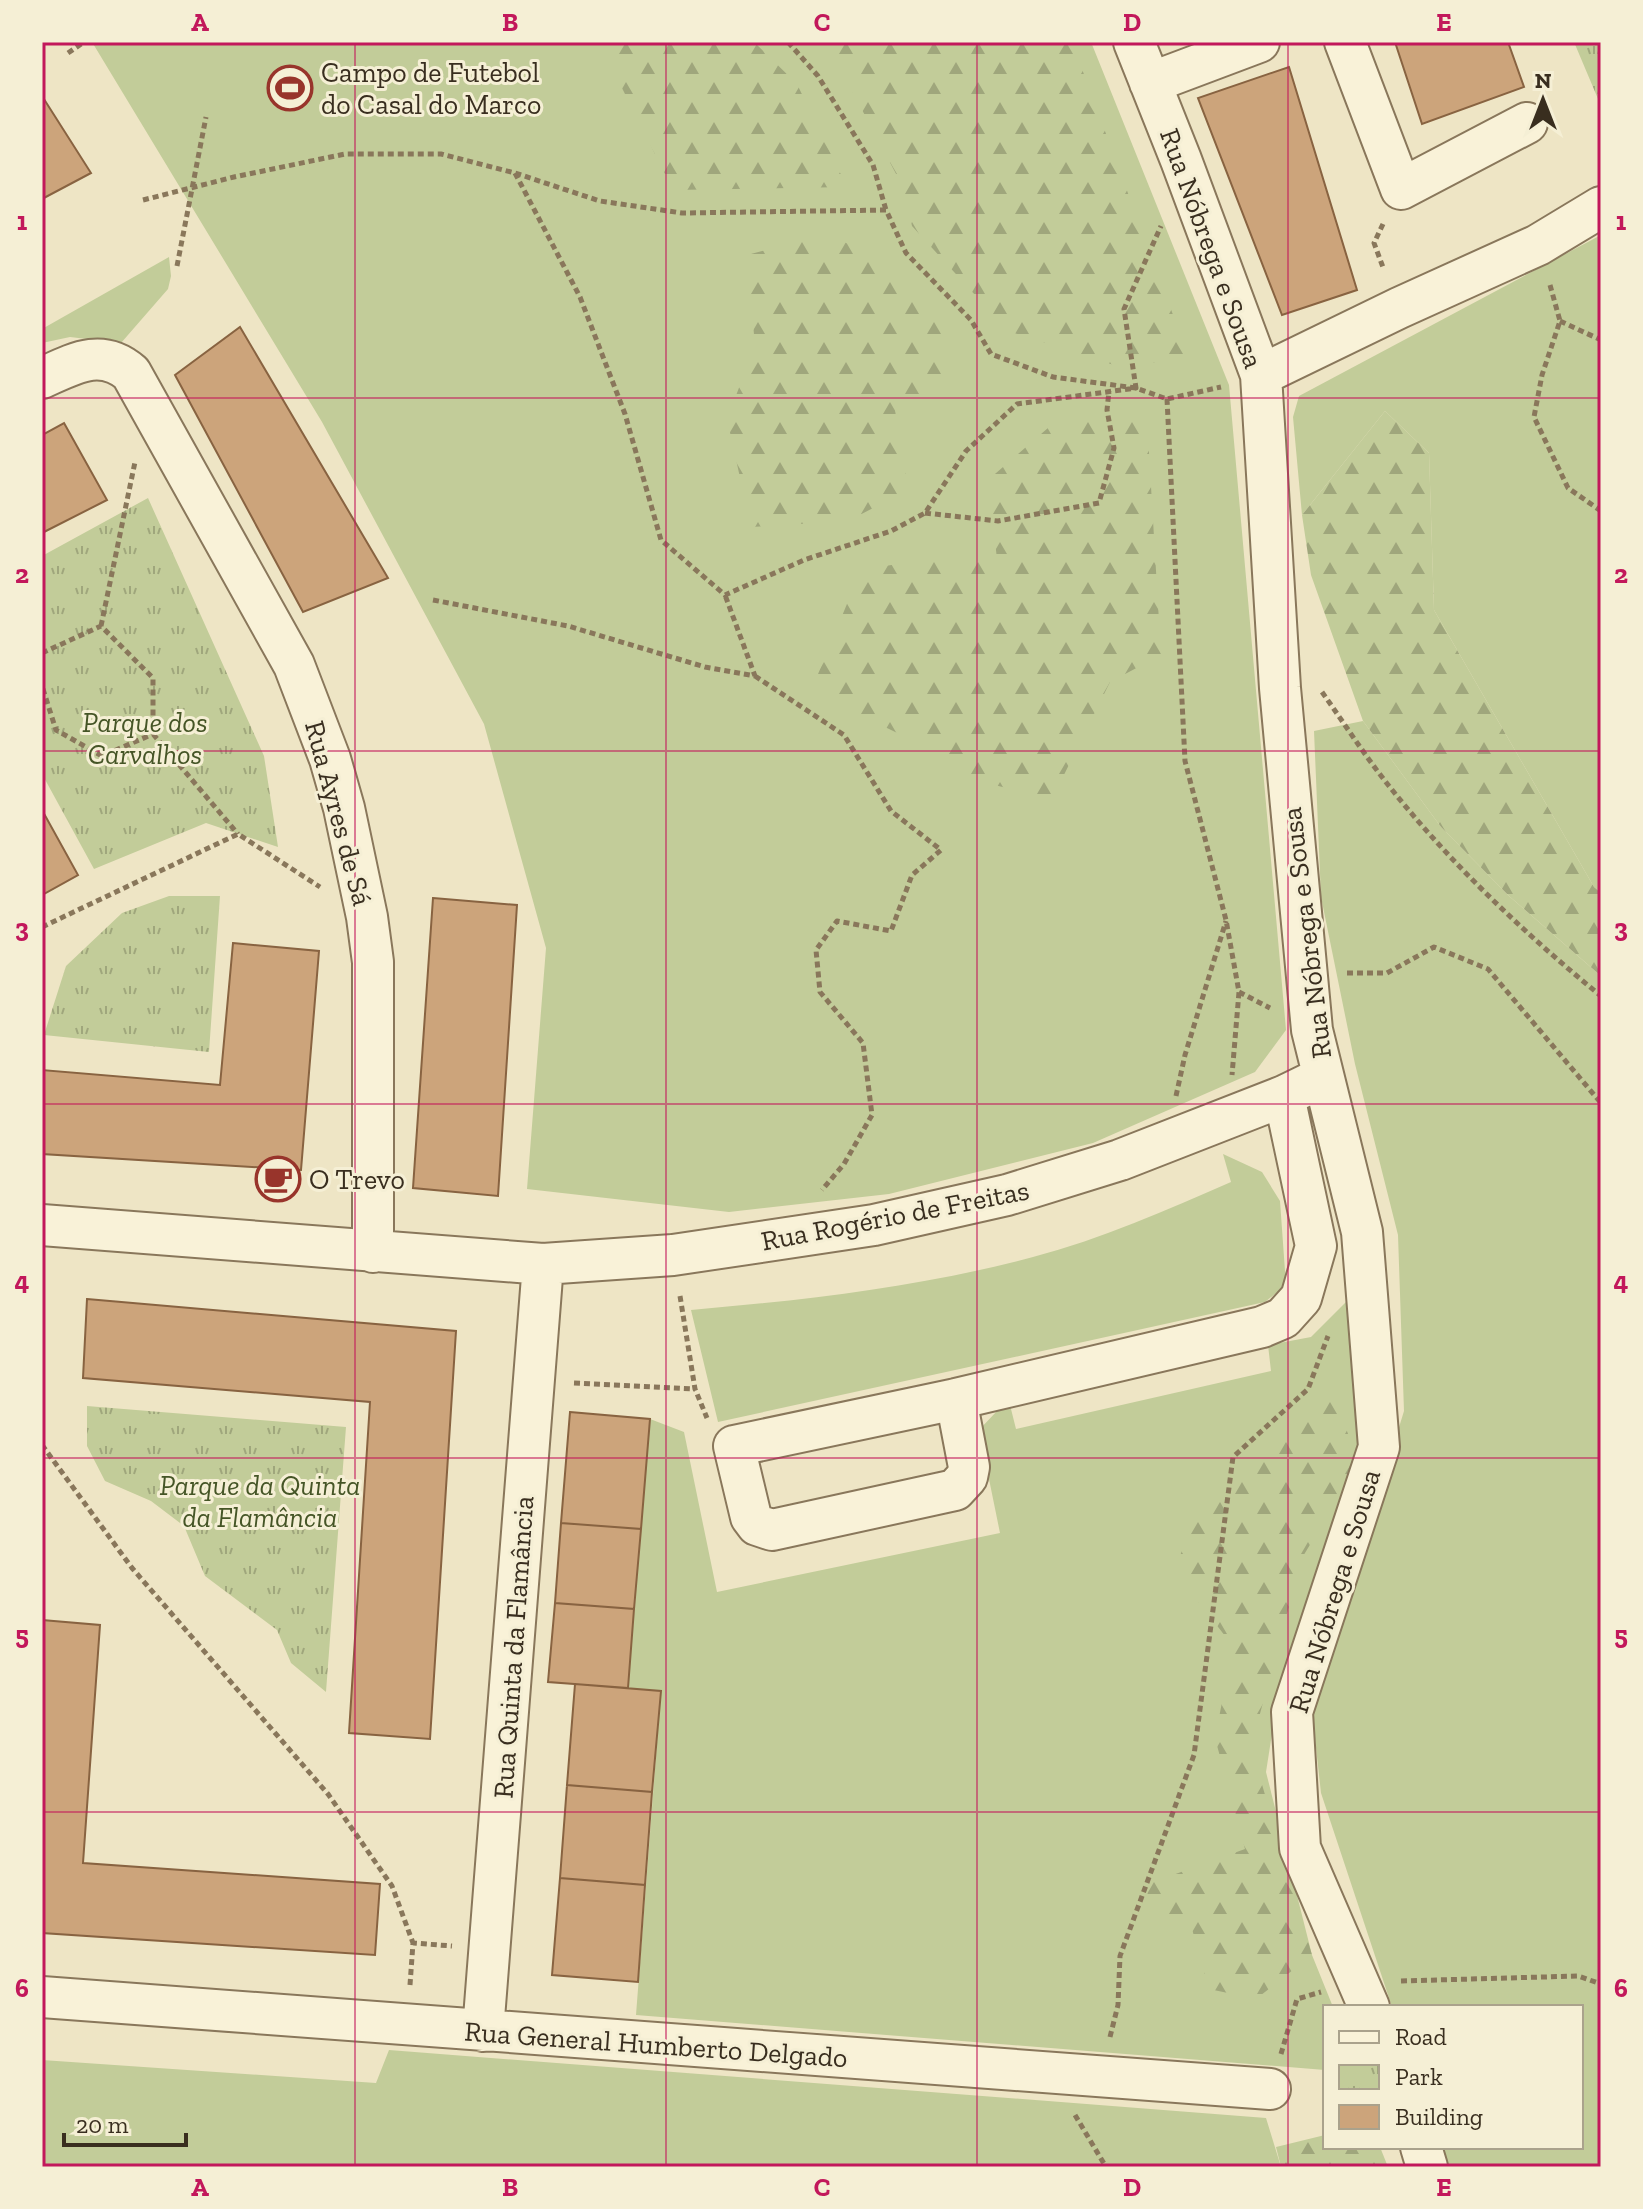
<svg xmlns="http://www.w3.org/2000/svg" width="1643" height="2209" font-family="'Zilla Slab',serif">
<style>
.green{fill:#c2cc99}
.forest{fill:url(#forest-firs)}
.park{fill:url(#park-tufts)}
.building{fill:#cca47b;stroke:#886341;stroke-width:2}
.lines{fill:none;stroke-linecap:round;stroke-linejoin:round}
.minor-casing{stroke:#89775b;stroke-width:44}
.path{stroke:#89775b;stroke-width:5;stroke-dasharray:6 4;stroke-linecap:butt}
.minor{stroke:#f9f2d8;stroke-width:40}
.grid{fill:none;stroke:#c2185b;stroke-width:2;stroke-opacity:0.55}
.labels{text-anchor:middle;stroke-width:6;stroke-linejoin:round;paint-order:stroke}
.poi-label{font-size:28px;fill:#392e1f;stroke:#f5efd5;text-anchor:start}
.street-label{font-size:28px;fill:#392e1f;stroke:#f5efd5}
.park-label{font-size:28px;font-style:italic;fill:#455526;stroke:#f5efd5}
.neatline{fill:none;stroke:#c2185b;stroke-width:3}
.grid-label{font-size:26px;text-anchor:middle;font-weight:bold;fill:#c2185b}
</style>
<defs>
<pattern id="forest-firs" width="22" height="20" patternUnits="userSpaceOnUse" patternTransform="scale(2)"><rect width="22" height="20" fill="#c2cc99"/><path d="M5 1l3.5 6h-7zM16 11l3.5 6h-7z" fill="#9fa67c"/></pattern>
<pattern id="park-tufts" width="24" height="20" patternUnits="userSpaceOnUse" patternTransform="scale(2)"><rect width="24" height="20" fill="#c2cc99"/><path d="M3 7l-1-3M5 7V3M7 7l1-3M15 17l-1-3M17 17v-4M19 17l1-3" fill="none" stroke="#9fa67c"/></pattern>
</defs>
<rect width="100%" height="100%" fill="#eee5c5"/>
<path class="green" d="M 92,42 L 1091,42 L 1229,385 L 1286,1030 L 1255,1072 L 1093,1143 L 889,1194 L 729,1212 L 527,1189 L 546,948 L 484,724 L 322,422 Z
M 1601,235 L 1601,893 L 1594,887 L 1434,610 L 1429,453 L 1385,411 L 1302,515 L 1293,417 L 1299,396 Z
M 169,257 L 171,276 L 168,289 L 121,343 L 70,337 L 42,343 L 42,329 Z
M 1363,721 L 1441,827 L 1509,896 L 1601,976 L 1601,2167 L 1449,2167 L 1442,2147 L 1581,2147 L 1581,2007 L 1392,2007 L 1321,1793 L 1312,1711 L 1404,1411 L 1398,1235 L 1355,1064 L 1321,897 L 1314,731 Z
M 1223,1154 L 1262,1172 L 1280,1201 L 1286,1285 L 1265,1302 L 718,1422 L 691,1310 C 806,1300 921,1287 1033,1257 C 1101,1239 1167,1210 1231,1182 Z
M 1366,1269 L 1362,1452 L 1280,1683 L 1266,1772 L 1312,1955 L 1333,2007 L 1325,2007 L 1325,2070 L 636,2015 L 661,1691 L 628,1688 L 650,1419 L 684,1432 L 717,1592 L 1000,1533 L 979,1430 L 997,1411 L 1010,1405 L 1016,1429 L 1271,1371 L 1268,1345 L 1311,1337 L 1346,1302 Z
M 389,2050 L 1266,2118 L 1281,2167 L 42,2167 L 42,2060 L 376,2083 Z"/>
<path class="forest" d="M 599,42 L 754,42 L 797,84 L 847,187 L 673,190 Z
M 826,42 L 1072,42 L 1189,358 L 1120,367 L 1008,331 L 912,226 L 903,187 Z
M 828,234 L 887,263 L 949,333 L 943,380 L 895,410 L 908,490 L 848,521 L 751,527 L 727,419 L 755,346 L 747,255 Z
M 1385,411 L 1429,453 L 1434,610 L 1594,887 L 1601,893 L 1601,976 L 1509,896 L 1441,827 L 1363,721 L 1311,575 L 1302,515 Z
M 1147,419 L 1161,655 L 1110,682 L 1052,799 L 982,782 L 926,747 L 811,691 L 861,570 L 940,557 L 997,559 L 988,480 L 1056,421 Z
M 1333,1394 L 1359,1463 L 1302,1558 L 1251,1747 L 1312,1955 L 1256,1999 L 1209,1989 L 1192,1929 L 1156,1924 L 1145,1885 L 1245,1849 L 1215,1738 L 1233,1646 L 1174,1571 L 1202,1500 Z
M 1325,2135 L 1325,2147 L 1380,2147 L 1388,2167 L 1281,2167 L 1276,2147 Z"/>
<path class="park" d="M 1574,42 L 1601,42 L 1601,106 Z
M 148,498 L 264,756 L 278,847 L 206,823 L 94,869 L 42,774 L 42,556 Z
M 169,896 L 220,896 L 209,1052 L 44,1035 L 66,966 L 122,913 Z
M 87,1406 L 346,1427 L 326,1692 L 291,1663 L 277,1630 L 205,1576 L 184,1526 L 151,1501 L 105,1481 L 87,1446 Z"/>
<path class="building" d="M 1395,42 L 1508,42 L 1524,87 L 1422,124 Z
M 1289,67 L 1357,290 L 1282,315 L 1198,98 Z
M 42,96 L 91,173 L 42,199 Z
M 240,327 L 388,578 L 303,612 L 175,375 Z
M 64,423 L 107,500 L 42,533 L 42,435 Z
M 42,810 L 78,875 L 42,895 Z
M 433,898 L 517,905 L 498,1196 L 413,1188 Z
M 233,943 L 319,951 L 301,1170 L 42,1154 L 42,1070 L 220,1085 Z
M 87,1299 L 456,1331 L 430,1739 L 349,1733 L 370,1402 L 83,1378 Z
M 570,1412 L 650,1419 L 641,1529 L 561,1523 Z
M 561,1523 L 641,1529 L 634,1609 L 555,1603 Z
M 555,1603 L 634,1609 L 628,1688 L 548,1682 Z
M 42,1620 L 100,1625 L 83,1863 L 380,1884 L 375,1955 L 42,1933 Z
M 575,1684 L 661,1691 L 652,1792 L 567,1785 Z
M 567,1785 L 652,1792 L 645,1885 L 560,1878 Z
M 560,1878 L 645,1885 L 638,1982 L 552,1975 Z"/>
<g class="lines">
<g class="minor-casing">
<path id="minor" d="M 1134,42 L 1181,160 L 1261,375 L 1280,688 L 1312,1030 L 1362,1232 L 1379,1447 L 1292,1712 L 1300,1848 L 1369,2007
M 1345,42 L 1401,189 L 1527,123
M 1150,83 L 1259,42
M 1261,375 L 1399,308 L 1538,245 L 1601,207
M 42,378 C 73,364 101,347 131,373 L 294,665 L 330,759 L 344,808 L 367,917 L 373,962 L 373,1252
M 42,1225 L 543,1264 L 673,1255 L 874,1225 L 1007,1195 L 1120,1160 L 1284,1096 L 1323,1077
M 956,1399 L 969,1467 L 967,1477 L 955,1490 L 772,1530 L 757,1525 L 751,1517 L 734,1446 L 956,1399 L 1262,1327 L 1283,1318 L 1301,1298 L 1316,1246 L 1284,1096
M 42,1997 L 1270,2089
M 483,2031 L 543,1264
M 1421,2147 L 1427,2167"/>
</g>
<path class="path" d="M 788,42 L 818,76 L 873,165 L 886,210
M 68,53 L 84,42
M 515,173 L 580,297 L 625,414 L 661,540 L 725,595 L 804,560 L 891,531 L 925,513 L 966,451 L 1017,404 L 1136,388 L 1124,309 L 1161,226
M 143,200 L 234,177 L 345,154 L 441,154 L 515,173 L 600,201 L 682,213 L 886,210 L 906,253 L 971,320 L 991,354 L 1053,377 L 1136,388 L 1167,399 L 1221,387
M 1383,224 L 1374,243 L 1384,270
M 177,266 L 206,117
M 1550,285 L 1560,321 L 1542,375 L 1534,417 L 1568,488 L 1601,511
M 1560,321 L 1601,340
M 1167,399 L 1185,761 L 1226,920 L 1239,992 L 1232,1075
M 925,513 L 998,521 L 1099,503 L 1114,448 L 1107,410 L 1109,391
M 433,600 L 568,626 L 705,667 L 755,676 L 725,595
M 101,626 L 135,462
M 42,653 L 101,626 L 153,678 L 153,734 L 102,756 L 56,730 L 42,686
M 755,676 L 844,735 L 891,811 L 941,850 L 912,875 L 891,931 L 837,921 L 816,950 L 820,992 L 863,1043 L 872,1115 L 844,1164 L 822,1190
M 1322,692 C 1344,723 1365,756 1389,786 C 1450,863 1525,934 1601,996
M 153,734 L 238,834
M 42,927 L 238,834 L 320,887
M 1347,973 L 1387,973 L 1434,947 L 1488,969 L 1601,1103
M 1239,992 L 1270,1008
M 1176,1096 L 1185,1055 L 1226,921
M 680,1296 L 695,1389 L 707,1418
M 574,1383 L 695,1389
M 42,1445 L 132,1568 L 328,1794 L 392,1886 L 413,1943
M 1401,1981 L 1578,1976 L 1601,1984
M 410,1985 L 413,1943 L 452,1946
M 1110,2037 L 1118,2005 L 1120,1956 L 1194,1755 L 1233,1457 L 1308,1389 L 1328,1336
M 1281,2054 L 1297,1999 L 1321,1992
M 1075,2115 L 1106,2167"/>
<use href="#minor" class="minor"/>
</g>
<path class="grid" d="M 355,42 L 355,2167M 666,42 L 666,2167M 977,42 L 977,2167M 1288,42 L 1288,2167M 42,398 L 1601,398M 42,751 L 1601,751M 42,1104 L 1601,1104M 42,1458 L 1601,1458M 42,1812 L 1601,1812"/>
<defs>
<g id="stadium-ring" transform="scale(2.3)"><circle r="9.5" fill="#f5efd5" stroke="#98342b" stroke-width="1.5"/><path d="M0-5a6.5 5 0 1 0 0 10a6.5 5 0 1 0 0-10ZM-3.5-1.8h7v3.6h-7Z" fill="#98342b"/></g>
<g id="cafe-ring" transform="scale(2.3)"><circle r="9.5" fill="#f5efd5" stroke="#98342b" stroke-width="1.5"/><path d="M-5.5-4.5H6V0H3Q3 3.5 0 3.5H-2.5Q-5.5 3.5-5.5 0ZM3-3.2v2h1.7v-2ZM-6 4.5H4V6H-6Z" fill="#98342b"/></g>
</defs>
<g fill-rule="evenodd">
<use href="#stadium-ring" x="290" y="88"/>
<use href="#cafe-ring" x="278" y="1179"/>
</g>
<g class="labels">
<g class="poi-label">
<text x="321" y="82">Campo de Futebol<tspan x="321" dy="32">do Casal do Marco</tspan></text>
<text x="309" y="1189">O Trevo</text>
</g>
<g class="street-label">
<text transform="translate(1212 248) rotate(70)" y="10">Rua Nóbrega e Sousa</text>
<text transform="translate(339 813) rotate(75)" y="10">Rua Ayres de Sá</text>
<text transform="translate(1306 933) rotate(-97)" y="10">Rua Nóbrega e Sousa</text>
<text transform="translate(895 1215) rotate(-11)" y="10">Rua Rogério de Freitas</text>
<text transform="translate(1334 1591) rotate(-73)" y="10">Rua Nóbrega e Sousa</text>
<text transform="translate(513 1647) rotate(-86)" y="10">Rua Quinta da Flamância</text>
<text transform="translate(656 2044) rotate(4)" y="10">Rua General Humberto Delgado</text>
</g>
<g class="park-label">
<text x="145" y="732">Parque dos<tspan x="145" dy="32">Carvalhos</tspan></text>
<text x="260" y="1495">Parque da Quinta<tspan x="260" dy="32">da Flamância</tspan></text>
</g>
</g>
<rect width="1643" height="2209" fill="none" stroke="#f5efd5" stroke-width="88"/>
<rect x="1323" y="2005" width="260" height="144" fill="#f5efd5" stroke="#aaa28c" stroke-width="2"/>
<rect x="1339" y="2031" width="40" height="12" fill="#f9f2d8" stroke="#aaa28c" stroke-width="2"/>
<text x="1395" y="2045" font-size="24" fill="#392e1f">Road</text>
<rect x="1339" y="2065" width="40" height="24" fill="url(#park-tufts)" stroke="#aaa28c" stroke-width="2"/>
<text x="1395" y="2085" font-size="24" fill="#392e1f">Park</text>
<rect x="1339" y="2105" width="40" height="24" fill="#cca47b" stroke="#aaa28c" stroke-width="2"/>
<text x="1395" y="2125" font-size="24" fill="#392e1f">Building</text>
<g transform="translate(1543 100)" stroke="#f5efd5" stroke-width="6" paint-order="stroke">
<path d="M0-6L14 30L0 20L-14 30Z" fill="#392e1f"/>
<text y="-12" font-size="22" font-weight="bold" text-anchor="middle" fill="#392e1f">N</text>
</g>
<path d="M64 2133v12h122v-12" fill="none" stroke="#392e1f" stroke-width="4"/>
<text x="76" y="2133" font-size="24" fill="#392e1f" stroke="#f5efd5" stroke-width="6" paint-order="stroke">20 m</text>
<rect x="44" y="44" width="1555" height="2121" class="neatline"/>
<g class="grid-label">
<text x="200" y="31">A</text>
<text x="510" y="31">B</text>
<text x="822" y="31">C</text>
<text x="1132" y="31">D</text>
<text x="1444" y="31">E</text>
<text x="22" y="230">1</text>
<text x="1621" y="230">1</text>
<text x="22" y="583">2</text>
<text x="1621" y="583">2</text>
<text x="22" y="937">3</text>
<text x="1621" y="937">3</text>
<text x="22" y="1290">4</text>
<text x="1621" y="1290">4</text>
<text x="22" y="1644">5</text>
<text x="1621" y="1644">5</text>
<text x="22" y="1997">6</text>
<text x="1621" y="1997">6</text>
<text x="200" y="2196">A</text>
<text x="510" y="2196">B</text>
<text x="822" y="2196">C</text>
<text x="1132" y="2196">D</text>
<text x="1444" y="2196">E</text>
</g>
</svg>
